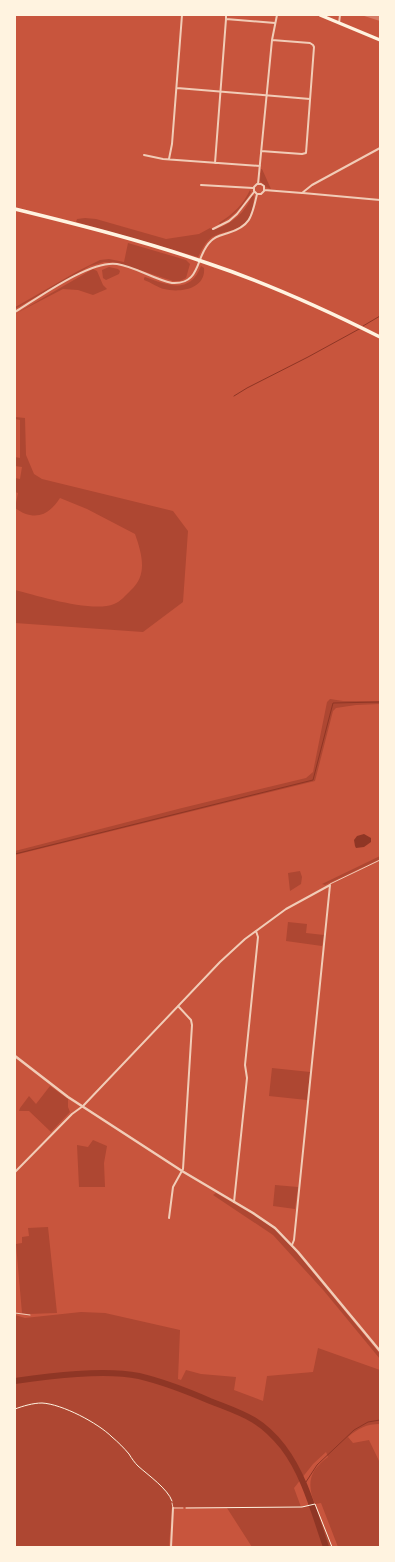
<svg xmlns="http://www.w3.org/2000/svg" width="395" height="1562" font-family="Signika,sans-serif">
<style>
.green{fill:#ae4732;fill-rule:evenodd}
.water{fill:#8f3625}
.lines{fill:none;stroke-linecap:round;stroke-linejoin:round}
.stream{stroke:#8f3625;stroke-width:1}
.river{stroke:#8f3625;stroke-width:6}
.building{fill:#d67c66}
.path{stroke:#fff3e0;stroke-width:1}
.service{stroke:#f1ccb7;stroke-width:1}
.minor{stroke:#f1ccb7;stroke-width:2}
.tertiary{stroke:#f1ccb7;stroke-width:2.5}
.secondary{stroke:#fff3e0;stroke-width:3}
.primary{stroke:#fff3e0;stroke-width:3.5}
</style>
<rect width="100%" height="100%" fill="#c8553d"/>
<path class="green" d="M 261,169 L 262,169 L 271,189 L 266,187 L 260,181 Z
M 250,190 L 251,192 C 244,205 234,216 220,224 L 219,223 C 233,214 243,205 250,190 Z
M 252,195 L 254,196 C 253,214 249,225 230,231 C 224,232 218,234 212,237 C 205,242 202,250 198,257 L 76,222 L 77,219 L 85,218 L 96,219 L 166,239 L 199,234 L 210,228 L 213,230 C 230,225 246,213 252,195 Z
M 128,243 L 186,260 L 190,264 L 186,278 L 180,281 L 173,281 L 118,263 L 104,262 L 90,266 L 15,309 L 15,307 L 19,305 L 78,271 L 100,260 L 109,259 L 124,262 Z
M 201,266 L 204,268 C 206,289 180,293 164,289 C 159,288 150,282 144,280 L 144,278 L 145,277 C 168,285 190,295 201,266 Z
M 109,267 L 118,269 L 120,271 L 119,274 L 106,280 L 103,278 L 102,270 Z
M 93,269 L 97,271 L 103,285 L 107,289 L 93,295 L 78,290 L 63,289 L 15,314 Z
M 15,417 L 25,418 L 26,455 L 34,474 L 42,479 L 173,511 L 188,531 L 183,602 L 143,632 L 15,623 L 15,590 C 38,596 93,613 114,604 C 120,602 126,595 131,590 C 148,575 142,554 135,534 L 87,509 L 60,498 C 48,517 33,521 15,508 L 18,493 L 15,492 L 15,478 L 20,479 L 22,467 L 15,466 L 15,457 L 20,458 L 20,420 L 15,419 Z
M 330,699 L 343,701 L 380,701 L 380,704 L 356,705 L 336,708 L 333,711 L 315,781 L 15,855 L 15,851 L 182,808 L 306,778 L 313,772 L 327,702 Z
M 380,856 L 380,859 L 325,885 L 322,884 Z
M 300,871 L 302,877 L 301,884 L 290,891 L 288,873 Z
M 288,922 L 307,924 L 306,933 L 324,935 L 322,946 L 286,941 Z
M 272,1068 L 310,1072 L 307,1100 L 269,1096 Z
M 50,1086 L 68,1099 L 68,1107 L 70,1112 L 51,1132 L 29,1111 L 19,1111 L 20,1108 L 29,1096 L 36,1104 Z
M 93,1140 L 107,1146 L 104,1163 L 105,1187 L 79,1187 L 77,1145 L 88,1147 Z
M 275,1185 L 298,1187 L 295,1209 L 273,1206 Z
M 216,1193 L 267,1223 L 283,1236 L 380,1354 L 380,1359 L 324,1291 L 273,1235 L 213,1195 Z
M 48,1227 L 57,1313 L 28,1314 L 22,1313 L 16,1244 L 22,1243 L 22,1237 L 29,1236 L 28,1228 Z
M 81,1312 L 105,1313 L 180,1330 L 178,1379 L 181,1380 L 186,1370 L 201,1374 L 236,1377 L 234,1390 L 263,1401 L 267,1376 L 313,1372 L 318,1348 L 380,1370 L 380,1424 C 366,1424 359,1428 348,1437 L 353,1443 L 369,1440 L 380,1463 L 380,1547 L 338,1547 L 321,1503 L 315,1504 L 332,1547 L 252,1547 L 227,1508 L 172,1507 L 169,1547 L 15,1547 L 15,1315 L 25,1318 ZM 326,1452 L 328,1457 C 310,1470 306,1483 315,1504 L 301,1507 L 294,1488 L 313,1464 Z"/>
<path class="water" d="M 364,834 L 371,838 L 371,842 L 364,847 L 356,848 L 355,846 L 354,840 L 357,836 Z"/>
<g class="lines">
<path class="stream" d="M 363,326 L 380,316
M 234,396 L 247,388 L 308,357 L 361,328
M 15,854 L 313,780 L 333,703 L 380,702
M 304,1485 L 317,1465 L 354,1430 L 368,1422 L 380,1420"/>
<path class="river" d="M 15,1381 C 50,1376 104,1369 139,1376 C 164,1382 187,1391 210,1401 C 243,1414 260,1418 283,1447 C 305,1476 314,1513 326,1547"/>
</g>
<path class="building" d="M 361,15 L 380,15 L 380,21 Z"/>
<g class="lines">
<path class="path" d="M 15,1409 C 23,1406 33,1403 42,1403 C 62,1404 98,1423 112,1437 C 118,1442 124,1448 129,1454 C 132,1459 135,1463 138,1466 C 148,1475 168,1489 172,1501
M 186,1508 L 302,1507 L 315,1504 L 332,1547"/>
<path class="service" d="M 330,884 L 380,860
M 15,1313 L 30,1315
M 172,1503 L 173,1508 L 183,1508"/>
<path class="minor" d="M 226,15 L 226,19 L 275,23
M 339,23 L 340,15
M 177,88 L 310,99
M 261,151 L 302,154 L 306,153 L 314,47 L 313,45 L 310,43 L 272,40
M 144,155 L 163,159 L 260,166
M 169,159 L 172,144 L 182,15
M 215,163 L 226,19
M 258,184 L 272,40 L 277,15
M 201,185 L 253,188
M 264,190 L 302,193 L 312,185 L 380,148
M 303,193 L 380,200
M 213,229 L 229,221 L 237,214 L 254,192
M 15,312 C 38,298 90,260 117,264 C 136,267 153,279 172,283 C 202,285 195,255 211,241 C 215,236 222,235 228,233 C 251,226 252,216 257,194 L 254,191 L 254,187 L 257,184 L 261,184 L 264,186 L 264,191 L 261,194 L 257,194
M 15,1172 L 72,1114 L 83,1106 L 220,962 L 245,939 L 286,909 L 330,885 L 294,1240 L 292,1245
M 234,1202 L 247,1078 L 245,1065 L 258,937 L 256,931
M 169,1218 L 173,1187 L 183,1169 L 192,1025 L 191,1020 L 178,1006
M 171,1547 L 173,1508"/>
<path class="tertiary" d="M 15,1056 L 68,1097 L 182,1171 L 253,1213 L 275,1228 L 298,1252 L 380,1351"/>
<path class="secondary" d="M 320,15 L 380,40"/>
<path class="primary" d="M 15,209 C 80,225 144,241 207,263 C 267,283 324,309 380,337"/>
</g>
<rect width="395" height="1562" fill="none" stroke="#fff3e0" stroke-width="32"/>
</svg>
